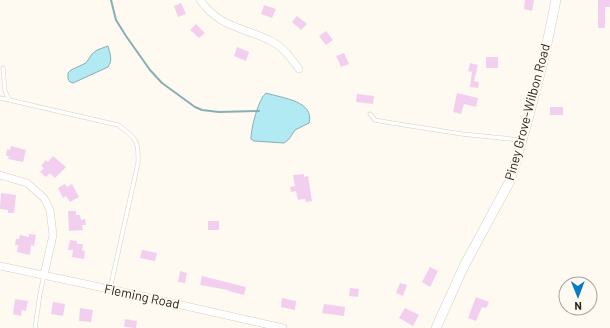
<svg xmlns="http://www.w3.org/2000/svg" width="610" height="328" font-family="Barlow,sans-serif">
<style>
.water{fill:#b2eaf4;stroke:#88afb4}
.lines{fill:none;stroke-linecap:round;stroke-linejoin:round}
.stream{stroke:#88afb4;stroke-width:2}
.building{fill:#f3cfef}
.lane-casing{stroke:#d6cfc1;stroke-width:4.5}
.street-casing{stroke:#d6cfc1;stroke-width:8}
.secondary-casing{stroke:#d6cfc1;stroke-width:10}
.lane{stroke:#fff;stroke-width:3.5}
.street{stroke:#fff;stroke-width:7}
.secondary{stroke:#fff;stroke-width:9}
.labels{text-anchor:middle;stroke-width:4;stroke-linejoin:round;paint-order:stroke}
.street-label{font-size:13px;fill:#27251f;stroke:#fef9f1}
</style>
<rect width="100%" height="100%" fill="#fef9f1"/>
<path class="water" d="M 108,46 C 110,54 113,60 108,67 L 73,83 L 70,82 L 68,79 L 68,73 L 71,70 L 86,63 L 92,54 L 97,50 Z
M 266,93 C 282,98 315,101 309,123 L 295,130 L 289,139 L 284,143 L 254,141 L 251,139 C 251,128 258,100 266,93 Z"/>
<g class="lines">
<path class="stream" d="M 111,0 L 116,20 L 126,36 L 150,70 L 162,83 L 195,107 L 202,110 L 219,112 L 259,111"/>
</g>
<path class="building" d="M 525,0 L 534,0 L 532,11 L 524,9 Z
M 598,0 L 610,0 L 610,7 L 605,7 L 605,28 L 598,28 Z
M 181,3 L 186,14 L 178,17 L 174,6 Z
M 264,5 L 276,9 L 272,18 L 261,14 Z
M 297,16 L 307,24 L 301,30 L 292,22 Z
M 196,24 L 205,33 L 199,38 L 190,30 Z
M 326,31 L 333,40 L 326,45 L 319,36 Z
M 237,47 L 249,52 L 246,61 L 234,56 Z
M 344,53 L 349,64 L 341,67 L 336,56 Z
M 486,57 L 498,57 L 498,68 L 486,68 Z
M 470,63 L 478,65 L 474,81 L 479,82 L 478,88 L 470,87 L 472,72 L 468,71 Z
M 457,93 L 478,98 L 476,107 L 464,104 L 461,114 L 453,112 Z
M 357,94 L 374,96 L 373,104 L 356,102 Z
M 550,107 L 563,107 L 563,115 L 550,115 Z
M 11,146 L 26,150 L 23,162 L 8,159 L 9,156 L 6,156 L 7,149 L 10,150 Z
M 53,156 L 66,167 L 55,178 L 50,173 L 46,177 L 40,172 L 44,168 L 41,166 L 46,160 L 48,162 Z
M 304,174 L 304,177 L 308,176 L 312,201 L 306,202 L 305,199 L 298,200 L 296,191 L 291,192 L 290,187 L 295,186 L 293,175 Z
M 65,184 L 67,187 L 72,184 L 79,197 L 70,202 L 66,196 L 63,198 L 58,188 Z
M 1,193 L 16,195 L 14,213 L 8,213 L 8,210 L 0,209 Z
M 68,211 L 76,211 L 76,215 L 80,215 L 81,220 L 85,219 L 86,225 L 82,225 L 83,230 L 69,231 Z
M 208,221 L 219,221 L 219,230 L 208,230 Z
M 29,234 L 36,235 L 34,246 L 31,245 L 30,255 L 17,252 L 18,245 L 15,245 L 16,239 L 19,239 L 20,235 L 29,237 Z
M 70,240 L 77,241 L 77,244 L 83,244 L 82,250 L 85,251 L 84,259 L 72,257 L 73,250 L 68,250 Z
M 142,250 L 157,253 L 155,261 L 140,258 Z
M 430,267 L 438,271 L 430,287 L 422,282 Z
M 180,271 L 187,273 L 185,283 L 178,282 Z
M 202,276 L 246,287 L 244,295 L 228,291 L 228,290 L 200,285 Z
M 400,283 L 407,285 L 403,296 L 396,293 Z
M 350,288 L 359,289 L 358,297 L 349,296 Z
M 476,297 L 489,302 L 486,308 L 482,307 L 476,321 L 468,318 Z
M 282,298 L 296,301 L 295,310 L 281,307 Z
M 15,299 L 28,301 L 26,311 L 22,310 L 21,316 L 13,314 Z
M 53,302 L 65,304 L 63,316 L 51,314 Z
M 324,304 L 345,307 L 344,316 L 322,313 Z
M 80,308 L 93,310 L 91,322 L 79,321 Z
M 405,308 L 419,315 L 413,326 L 399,318 Z
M 125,319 L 137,321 L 136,328 L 124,327 Z"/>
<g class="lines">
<g class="lane-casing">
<path id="lane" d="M 3,68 L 5,91 L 9,100 L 118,125 C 136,138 139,140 138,163 L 110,289
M 0,98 L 9,100
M 370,114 L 375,120 L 392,123 L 462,134 L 521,140
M 35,328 L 40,294 L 44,275"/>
</g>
<g class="street-casing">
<path id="street" d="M 200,0 C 220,28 243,27 271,41 C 283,47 291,58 299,69
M 0,175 L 27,183 L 44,198 L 50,210 L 53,235 L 44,275
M 0,266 L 137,295 L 283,328"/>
</g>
<g class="secondary-casing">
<path id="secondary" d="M 436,328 L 464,266 L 510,181 L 527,123 L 544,58 L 556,0"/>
</g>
<use href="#lane" class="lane"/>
<use href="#street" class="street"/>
<use href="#secondary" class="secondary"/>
</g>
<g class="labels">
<g class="street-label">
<text transform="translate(527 112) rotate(-75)" y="5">Piney Grove-Wilbon Road</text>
<text transform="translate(142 296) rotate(12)" y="5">Fleming Road</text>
</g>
</g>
<g transform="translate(578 296) rotate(179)"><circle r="19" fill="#fef9f1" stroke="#a8a49d"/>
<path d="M0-3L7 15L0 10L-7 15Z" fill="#037cc5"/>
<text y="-6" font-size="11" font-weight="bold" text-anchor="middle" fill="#27251f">N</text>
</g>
</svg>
